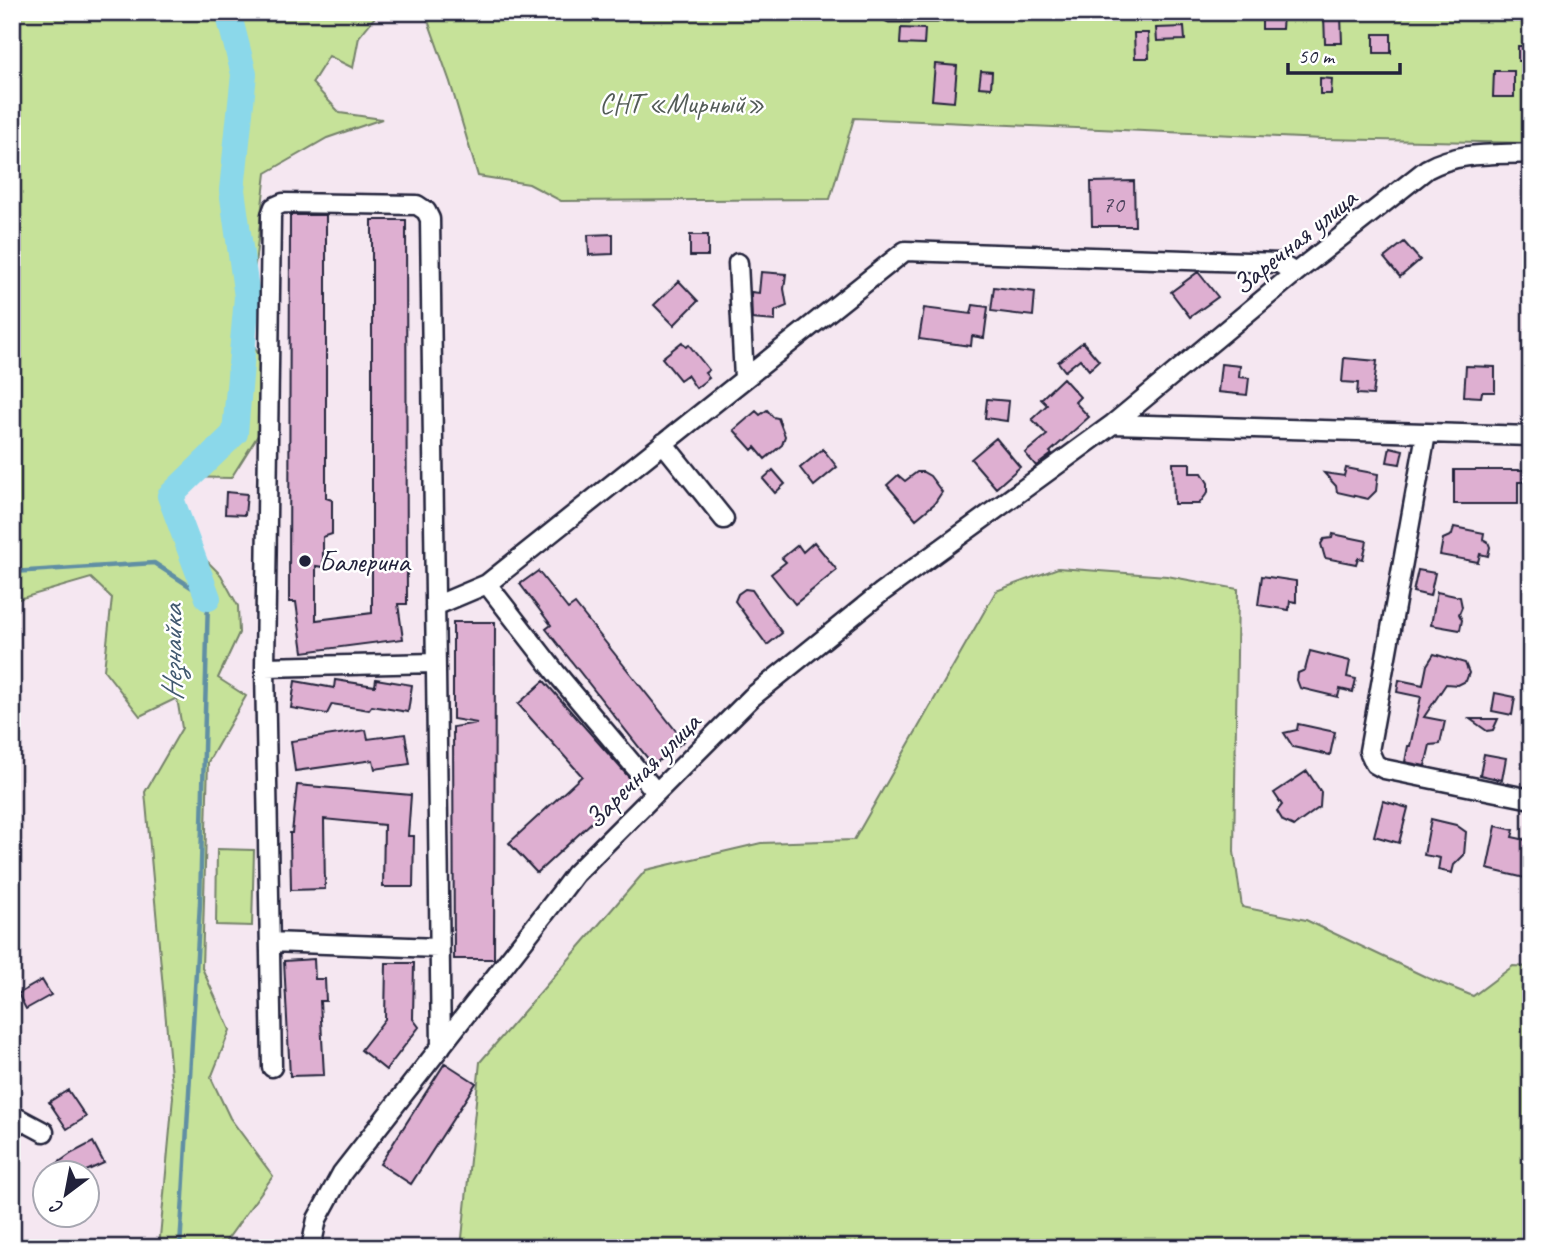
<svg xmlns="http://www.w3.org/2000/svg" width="1543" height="1260" font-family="Caveat,sans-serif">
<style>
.green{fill:#c6e299;stroke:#74826a;stroke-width:2}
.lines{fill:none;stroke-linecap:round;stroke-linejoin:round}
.stream{stroke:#618fa4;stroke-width:4.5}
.river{stroke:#8bd8ea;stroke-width:26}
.building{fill:#deafd1;stroke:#22223b;stroke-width:2}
.minor-casing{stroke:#22223b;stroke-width:23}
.minor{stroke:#fff;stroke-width:18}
.poi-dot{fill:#22223b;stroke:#fff;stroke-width:2.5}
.labels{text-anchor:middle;stroke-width:5;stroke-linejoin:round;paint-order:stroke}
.number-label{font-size:24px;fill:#514560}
.park-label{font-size:28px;fill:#535c57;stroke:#fff}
.street-label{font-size:28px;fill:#22223b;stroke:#fff}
.poi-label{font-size:28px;fill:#22223b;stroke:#fff;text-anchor:start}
.water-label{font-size:30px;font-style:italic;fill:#425970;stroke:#fff}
</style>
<rect width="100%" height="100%" fill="#f5e7f1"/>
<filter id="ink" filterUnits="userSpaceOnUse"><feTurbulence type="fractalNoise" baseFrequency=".0143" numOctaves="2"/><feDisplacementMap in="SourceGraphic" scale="14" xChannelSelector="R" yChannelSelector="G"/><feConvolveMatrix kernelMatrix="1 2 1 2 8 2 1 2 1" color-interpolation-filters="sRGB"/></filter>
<g filter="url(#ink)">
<path class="green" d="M 12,12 L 379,12 L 359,37 L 353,68 L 329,56 L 312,83 L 340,113 L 382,119 L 327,138 L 266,173 L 247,331 L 268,374 L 265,424 L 231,478 L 176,477 L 197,551 L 221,575 L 238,606 L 239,633 L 218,678 L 246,696 L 208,762 L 202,968 L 230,1030 L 211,1078 L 230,1118 L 273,1176 L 221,1248 L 159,1248 L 173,1097 L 145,792 L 182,728 L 177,698 L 140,716 L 104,670 L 112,598 L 91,578 L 12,601 Z
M 425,12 L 1531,12 L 1531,143 L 1323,139 L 854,118 L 830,199 L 561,201 L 529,184 L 478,176 L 450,82 Z
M 1058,568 L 1167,576 L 1238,589 L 1234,852 L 1242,907 L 1306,920 L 1428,978 L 1473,996 L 1513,966 L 1531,967 L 1531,1248 L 461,1248 L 480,1062 L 646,870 L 761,843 L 854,840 L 996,591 Z
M 217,849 L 254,850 L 252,926 L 216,925 Z"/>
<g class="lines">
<path class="stream" d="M 12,572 L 154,563 L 208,598 L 200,903 L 180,1248"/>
<path class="river" d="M 208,598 L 170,496 L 235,433 L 247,297 L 232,190 L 244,74 L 228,12"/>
</g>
<path class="building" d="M 1262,14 L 1283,15 L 1282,29 L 1262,29 Z
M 1324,15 L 1341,15 L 1342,43 L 1325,43 Z
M 1184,27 L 1185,40 L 1157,41 L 1156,28 Z
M 901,28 L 925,29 L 924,45 L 900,44 Z
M 1134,33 L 1148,33 L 1149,58 L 1135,58 Z
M 1374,34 L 1391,34 L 1391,53 L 1374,53 Z
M 1518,46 L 1531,46 L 1531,61 L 1518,61 Z
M 935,64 L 957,66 L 954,102 L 932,100 Z
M 981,71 L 992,72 L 991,88 L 979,87 Z
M 1494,71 L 1514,71 L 1514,97 L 1493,97 Z
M 1320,78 L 1332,79 L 1331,94 L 1320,94 Z
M 1134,181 L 1135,226 L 1092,226 L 1091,182 Z
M 290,215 L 326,215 L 326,498 L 332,500 L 332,534 L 323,537 L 323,567 L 316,566 L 316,620 L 372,613 L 372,220 L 406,220 L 407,604 L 398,604 L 403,639 L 303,652 L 296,602 L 289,602 Z
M 613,234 L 613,254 L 589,255 L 588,235 Z
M 690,235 L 708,235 L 708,256 L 690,256 Z
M 1404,242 L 1420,260 L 1400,277 L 1384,258 Z
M 761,272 L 786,274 L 784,289 L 787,306 L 775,311 L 775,321 L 752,319 L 751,292 L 759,293 Z
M 1198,272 L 1218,297 L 1190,317 L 1171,292 Z
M 679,281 L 698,301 L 674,325 L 654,305 Z
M 994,287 L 1035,292 L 1033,316 L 991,311 Z
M 973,305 L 988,307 L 984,338 L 972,336 L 971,346 L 919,339 L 924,308 L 971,314 Z
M 682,342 L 686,347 L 689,345 L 709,370 L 705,373 L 709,378 L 696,388 L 687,375 L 680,380 L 662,358 Z
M 1083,342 L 1099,361 L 1089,370 L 1080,359 L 1065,371 L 1058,362 Z
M 1344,358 L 1377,361 L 1373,395 L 1357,394 L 1358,383 L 1342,382 Z
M 1221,364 L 1240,366 L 1239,377 L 1249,378 L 1247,395 L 1218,392 Z
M 1466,366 L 1495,367 L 1495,392 L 1482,392 L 1481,397 L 1464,396 Z
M 1063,378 L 1080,397 L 1075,402 L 1089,417 L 1050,452 L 1052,454 L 1036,466 L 1025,453 L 1047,435 L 1032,419 L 1047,405 L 1041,399 Z
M 987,399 L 1009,401 L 1007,421 L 985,418 Z
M 767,410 L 773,417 L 778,418 L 785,436 L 782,445 L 765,459 L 755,447 L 752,450 L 734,430 L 756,411 L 760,415 Z
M 996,438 L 1020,467 L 996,488 L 971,459 Z
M 1390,447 L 1403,450 L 1400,464 L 1387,462 Z
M 823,449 L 837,467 L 814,486 L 800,468 Z
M 1173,463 L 1190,463 L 1190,473 L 1202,473 L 1208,483 L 1208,492 L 1199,504 L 1174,504 Z
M 1346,468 L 1378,474 L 1376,491 L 1368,499 L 1337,492 L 1336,486 L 1324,473 L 1344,476 Z
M 773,470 L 785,484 L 775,493 L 763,479 Z
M 1454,470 L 1524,470 L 1524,482 L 1518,482 L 1518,504 L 1454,504 Z
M 917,472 L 923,472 L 930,476 L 942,492 L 934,504 L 916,519 L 887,485 L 898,475 L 905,481 Z
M 226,492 L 247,494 L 245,515 L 225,514 Z
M 1454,527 L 1484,533 L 1483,539 L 1488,542 L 1490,547 L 1488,556 L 1480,554 L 1478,562 L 1440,555 L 1443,539 L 1452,535 Z
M 1333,534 L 1367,541 L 1363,559 L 1358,558 L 1356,564 L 1325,558 L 1321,544 L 1324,539 L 1332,538 Z
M 814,542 L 837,570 L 795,604 L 771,574 L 786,562 L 782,558 L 798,545 L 803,552 Z
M 1418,570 L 1435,573 L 1430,596 L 1413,592 Z
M 538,571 L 568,609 L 575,604 L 684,741 L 653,765 L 546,629 L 551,625 L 520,584 Z
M 1262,576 L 1296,581 L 1296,602 L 1290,601 L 1289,610 L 1258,605 Z
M 745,589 L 752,590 L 782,633 L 767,645 L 735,601 L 738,594 Z
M 1437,592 L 1460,597 L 1462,607 L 1459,614 L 1462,620 L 1460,630 L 1431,625 Z
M 453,622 L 495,622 L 494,959 L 454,959 L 453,727 L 477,723 L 453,719 Z
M 1310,651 L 1350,661 L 1347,677 L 1356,679 L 1353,692 L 1340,689 L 1338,697 L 1300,688 L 1297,680 L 1298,673 L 1305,670 Z
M 1434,654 L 1465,663 L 1469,673 L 1466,681 L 1458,685 L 1446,684 L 1424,717 L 1445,721 L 1440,744 L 1430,745 L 1425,766 L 1405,762 L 1408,746 L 1410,746 L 1421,697 L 1397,692 L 1399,680 L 1423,685 L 1427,665 Z
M 376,679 L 412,685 L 408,712 L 372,706 L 369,710 L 332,704 L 327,714 L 291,708 L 295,681 L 334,688 L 335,680 L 375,686 Z
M 544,681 L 634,783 L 537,873 L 509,843 L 582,776 L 518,704 Z
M 1495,693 L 1515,697 L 1512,715 L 1492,711 Z
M 1470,719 L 1498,719 L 1493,730 L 1487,731 Z
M 1298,724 L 1335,732 L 1330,755 L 1293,747 L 1284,733 L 1297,730 Z
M 366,730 L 368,739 L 405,734 L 410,764 L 375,769 L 373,760 L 295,771 L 291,741 Z
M 1484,754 L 1506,758 L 1502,780 L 1480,775 Z
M 1307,771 L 1321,792 L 1320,807 L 1294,826 L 1283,821 L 1277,811 L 1282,805 L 1274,793 Z
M 297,785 L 411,795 L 408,836 L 414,836 L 413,887 L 383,887 L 384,825 L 324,819 L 325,889 L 291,890 L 290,833 L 292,833 Z
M 1383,801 L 1408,808 L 1399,843 L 1374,836 Z
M 1431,819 L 1456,825 L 1466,832 L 1464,855 L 1454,865 L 1452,873 L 1438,870 L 1440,858 L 1424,855 Z
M 1496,826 L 1514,830 L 1512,837 L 1531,841 L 1525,878 L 1487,869 Z
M 314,959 L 315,979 L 325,979 L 326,1001 L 320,1001 L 324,1075 L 290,1076 L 284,961 Z
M 386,963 L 414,963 L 413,1019 L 419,1027 L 386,1070 L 361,1050 L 385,1019 Z
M 42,980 L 51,995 L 26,1009 L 18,994 Z
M 445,1063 L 476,1083 L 411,1184 L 380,1164 Z
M 68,1090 L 86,1117 L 67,1129 L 49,1102 Z
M 93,1142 L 104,1163 L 84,1172 L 45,1172 L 72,1153 Z"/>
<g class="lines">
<g class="minor-casing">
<path id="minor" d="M 891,12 L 935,12
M 738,263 L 744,378
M 1113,424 L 1531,436
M 1426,434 L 1369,751 L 1375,764 L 1384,769 L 1531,799
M 663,443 L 724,519
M 487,584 L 556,673 L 656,792
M 435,606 L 487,584 L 905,251 L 1279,263 L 1295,273
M 265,667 L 435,663
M 270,942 L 438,948
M 272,1067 L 265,667 L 271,215 L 274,207 L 283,203 L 417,205 L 426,211 L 430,219 L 441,1047
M 12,1115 L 44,1132
M 311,1248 L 317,1219 L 342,1173 L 560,894 L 575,874 L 752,697 L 882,592 L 1113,424 L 1295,273 L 1427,169 C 1459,151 1495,155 1531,153"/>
</g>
<use href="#minor" class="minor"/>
</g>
</g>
<circle class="poi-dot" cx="305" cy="561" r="7"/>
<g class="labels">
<g class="number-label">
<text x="1113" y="212">70</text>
</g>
<g class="park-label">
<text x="682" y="113">СНТ «Мирный»</text>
</g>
<g class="street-label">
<text transform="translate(1294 241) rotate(-39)" y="10">Заречная улица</text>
<text transform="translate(642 770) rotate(-45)" y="10">Заречная улица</text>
</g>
<g class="poi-label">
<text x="319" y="571">Балерина</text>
</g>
<g class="water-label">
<text transform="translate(172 653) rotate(-90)" y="10">Незнайка</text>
</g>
</g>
<rect width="1543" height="1260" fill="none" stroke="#fff" stroke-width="42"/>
<rect x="21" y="21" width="1501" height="1218" fill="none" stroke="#22223b" stroke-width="2.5" filter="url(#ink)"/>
<g transform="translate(66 1194) rotate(212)"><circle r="33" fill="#ffffff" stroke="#a7a7b1" stroke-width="2"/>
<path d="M0-5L12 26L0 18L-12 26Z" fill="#22223b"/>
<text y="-10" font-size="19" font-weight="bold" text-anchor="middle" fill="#22223b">С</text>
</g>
<path d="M1288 63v10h112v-10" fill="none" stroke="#22223b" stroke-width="3.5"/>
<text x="1298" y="63" font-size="21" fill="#22223b" stroke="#ffffff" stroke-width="5" paint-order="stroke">50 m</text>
</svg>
